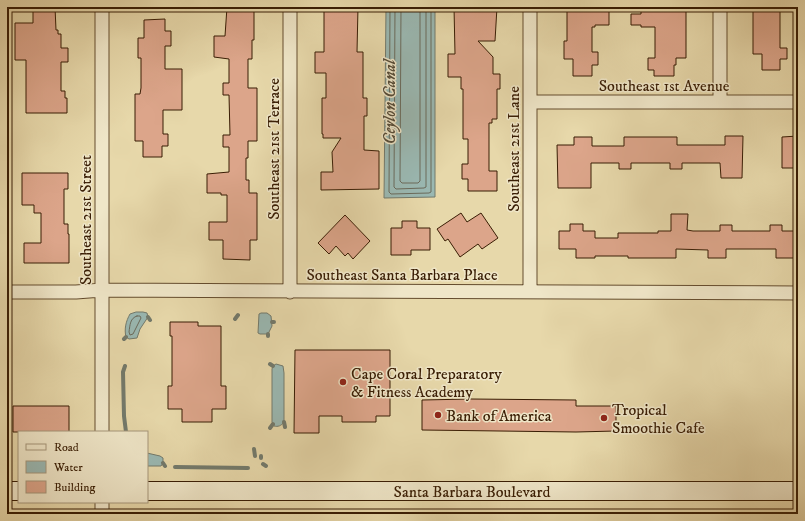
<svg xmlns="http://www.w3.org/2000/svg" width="805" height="521" font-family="'IM FELL DW Pica',serif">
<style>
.water{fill:#9ab8b2;stroke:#737a6c}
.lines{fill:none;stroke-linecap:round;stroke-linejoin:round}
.shore{stroke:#6a6a5b;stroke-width:1}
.stream{stroke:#737a6c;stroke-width:4}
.building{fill:#dca58a;stroke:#391d04}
.minor-casing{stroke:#644c2e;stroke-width:15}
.secondary-casing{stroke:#391d04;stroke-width:20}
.minor{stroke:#efe6c8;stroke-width:13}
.secondary{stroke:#efe6c8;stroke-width:18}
.poi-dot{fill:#8f2418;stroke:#efe6c8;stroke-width:1.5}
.labels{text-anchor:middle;stroke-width:3;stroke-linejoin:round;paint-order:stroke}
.street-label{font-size:16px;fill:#391d04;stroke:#efe6c8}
.poi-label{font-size:16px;fill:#391d04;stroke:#efe6c8;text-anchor:start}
.water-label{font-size:17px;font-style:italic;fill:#564c38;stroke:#efe6c8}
</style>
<rect width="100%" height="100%" fill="#e7d8aa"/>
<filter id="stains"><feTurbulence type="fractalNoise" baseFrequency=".005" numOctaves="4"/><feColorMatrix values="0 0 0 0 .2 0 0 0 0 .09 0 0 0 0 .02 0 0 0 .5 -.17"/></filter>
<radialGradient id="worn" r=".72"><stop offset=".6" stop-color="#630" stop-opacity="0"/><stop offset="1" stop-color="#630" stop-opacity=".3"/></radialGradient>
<path class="water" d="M 386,7 L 435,7 L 435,197 L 384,198 Z
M 136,312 L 143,312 L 147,313 L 148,317 L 140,329 L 137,338 L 129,339 L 126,337 C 124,329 126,321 130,314 Z
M 261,313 L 267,313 L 271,316 L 272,326 L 268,334 L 260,334 L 258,333 L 259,314 Z
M 276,364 L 283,366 L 284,373 L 284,422 C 281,426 278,427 274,426 L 272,422 L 272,369 L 273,366 Z
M 147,453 L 160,456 L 163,458 L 163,463 L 161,466 L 147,466 Z"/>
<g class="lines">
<path class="shore" d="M 390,7 L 389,192 L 391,194 L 429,193 L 431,192 L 431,7
M 395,7 L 394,187 L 396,189 L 424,188 L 426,187 L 426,7
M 401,7 L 400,181 L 402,183 L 418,183 L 420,181 L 420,7
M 137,316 L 140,316 L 141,318 L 133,334 L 130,335 L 129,332 C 130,325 130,318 137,316 Z"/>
<path class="stream" d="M 148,317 L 150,320
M 235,319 L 238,315
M 272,322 L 274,322
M 268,334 L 268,336
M 124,339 L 126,337
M 270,364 L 273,366
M 125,366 L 123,372 L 124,416 L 126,432
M 284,422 L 285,427
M 270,428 L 273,424
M 254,449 L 255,456
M 261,458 L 261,456
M 163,463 L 165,466
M 263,464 L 266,466
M 175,467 L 248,468"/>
</g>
<path class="building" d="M 33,7 L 55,7 L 56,30 L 58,30 L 58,34 L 61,34 L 61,48 L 68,48 L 68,62 L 61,62 L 61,91 L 65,91 L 65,98 L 67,98 L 67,113 L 26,113 L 26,60 L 15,60 L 15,23 L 33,23 Z
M 227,7 L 254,7 L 254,40 L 252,40 L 252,59 L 248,59 L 248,88 L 257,88 L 257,141 L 248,141 L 248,158 L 246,158 L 246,180 L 249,180 L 249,193 L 257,193 L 257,240 L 250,240 L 250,260 L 223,259 L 223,240 L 209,240 L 209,222 L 227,222 L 227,195 L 221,195 L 221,193 L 207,193 L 207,174 L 229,172 L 229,147 L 223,147 L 223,135 L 230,135 L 229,95 L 223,95 L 223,83 L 229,83 L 229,59 L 214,57 L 214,36 L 225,36 Z
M 324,7 L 358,7 L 357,52 L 363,52 L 363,98 L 367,98 L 367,116 L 364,116 L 364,150 L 379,151 L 379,189 L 321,190 L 321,172 L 333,172 L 332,152 L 341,138 L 323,138 L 323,134 L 322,134 L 322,98 L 326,98 L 326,73 L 315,73 L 315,52 L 324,52 Z
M 454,7 L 497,7 L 495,41 L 478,41 L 493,57 L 493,74 L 500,74 L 500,89 L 497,89 L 497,119 L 492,119 L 492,123 L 489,123 L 489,171 L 497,171 L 497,191 L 468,191 L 468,179 L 462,179 L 462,164 L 468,164 L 468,139 L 463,139 L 463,89 L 461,89 L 461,77 L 448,77 L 448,54 L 455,54 Z
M 567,7 L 609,7 L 609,25 L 595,25 L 595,27 L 592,27 L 592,52 L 598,52 L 598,65 L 592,65 L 592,76 L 573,76 L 573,59 L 564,59 L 564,41 L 567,41 Z
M 641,7 L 676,7 L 676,11 L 686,11 L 686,58 L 676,58 L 676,65 L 674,65 L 674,76 L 654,76 L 654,70 L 648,70 L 648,58 L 655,58 L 655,27 L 641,27 L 641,25 L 631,25 L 631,14 L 641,14 Z
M 753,7 L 780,7 L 780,48 L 787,48 L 787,59 L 780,59 L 780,70 L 762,70 L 762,54 L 753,54 Z
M 165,19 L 165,31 L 171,31 L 171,46 L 165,46 L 165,69 L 182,69 L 182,110 L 163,110 L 163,134 L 168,134 L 168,146 L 162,146 L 162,157 L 143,157 L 143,141 L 135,141 L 135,94 L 140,94 L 141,88 L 141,58 L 138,58 L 138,38 L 144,38 L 144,20 Z
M 725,136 L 743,136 L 742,178 L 721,178 L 720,163 L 682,163 L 682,169 L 670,169 L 670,163 L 631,163 L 631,169 L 619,169 L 619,163 L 591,163 L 591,188 L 558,188 L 557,145 L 574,145 L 574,137 L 592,137 L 592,146 L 624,146 L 624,137 L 677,137 L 677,145 L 725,145 Z
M 798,136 L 798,168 L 782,168 L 782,137 Z
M 22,173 L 68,173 L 68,189 L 64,189 L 64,224 L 68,224 L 68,234 L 69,234 L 69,263 L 24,263 L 24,243 L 41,243 L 41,213 L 34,213 L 34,205 L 22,205 Z
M 461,213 L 467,222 L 481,213 L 498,238 L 482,249 L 478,244 L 460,257 L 448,239 L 445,241 L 437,229 Z
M 671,214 L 688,214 L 687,230 L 693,231 L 720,231 L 720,225 L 732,225 L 732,231 L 770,231 L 770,225 L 782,225 L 782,231 L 794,231 L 794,258 L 776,258 L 776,249 L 726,249 L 726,258 L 708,258 L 708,250 L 676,249 L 676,258 L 628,258 L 628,256 L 595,256 L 595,258 L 576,258 L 576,249 L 559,249 L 559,231 L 570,231 L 570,224 L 583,224 L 583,231 L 595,231 L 595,238 L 618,238 L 618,233 L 658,233 L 658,231 L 671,231 Z
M 345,215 L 370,241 L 353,259 L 348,253 L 345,256 L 336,246 L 329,254 L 318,243 Z
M 402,221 L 417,221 L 417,228 L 430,228 L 430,250 L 411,250 L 411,255 L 391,255 L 391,228 L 402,228 Z
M 170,322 L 198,322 L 198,326 L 221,326 L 221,386 L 226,386 L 226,409 L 212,409 L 212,422 L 182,422 L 182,409 L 168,409 L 168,386 L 172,386 L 172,336 L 170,336 Z
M 295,350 L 390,350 L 390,416 L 376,416 L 376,422 L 342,422 L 342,416 L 319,416 L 319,433 L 294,433 Z
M 470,399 L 576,400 L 576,406 L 616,406 L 616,431 L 576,432 L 422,430 L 422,400 Z
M 13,406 L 69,406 L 69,432 L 13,432 Z"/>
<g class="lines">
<g class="minor-casing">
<path id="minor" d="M 102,7 L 102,432
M 290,7 L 290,292
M 530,7 L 530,291
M 720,7 L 720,102
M 530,102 L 798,102
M 7,292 L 76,292 L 102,290 L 798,293
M 102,502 L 102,514"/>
</g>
<g class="secondary-casing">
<g id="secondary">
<path d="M 7,491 L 19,491"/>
<path id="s1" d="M 147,491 L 798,491"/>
</g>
</g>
<use href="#minor" class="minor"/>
<use href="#secondary" class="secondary"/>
</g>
<g class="poi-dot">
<circle cx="343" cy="382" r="4"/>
<circle cx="438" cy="415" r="4"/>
<circle cx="604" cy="418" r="4"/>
</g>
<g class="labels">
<g class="street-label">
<text x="664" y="91">Southeast 1st Avenue</text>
<text transform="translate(273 149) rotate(-90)" y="6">Southeast 21st Terrace</text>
<text transform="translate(513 149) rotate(-90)" y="6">Southeast 21st Lane</text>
<text transform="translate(85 220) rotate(-90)" y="6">Southeast 21st Street</text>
<text x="402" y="280">Southeast Santa Barbara Place</text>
<text dy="6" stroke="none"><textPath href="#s1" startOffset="325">Santa Barbara Boulevard</textPath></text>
</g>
<g class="poi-label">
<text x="351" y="379">Cape Coral Preparatory<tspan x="351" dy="18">&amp; Fitness Academy</tspan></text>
<text x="612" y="415">Tropical<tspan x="612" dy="18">Smoothie Cafe</tspan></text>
<text x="446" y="421">Bank of America</text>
</g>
<g class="water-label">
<text transform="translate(389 102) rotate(-90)" y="6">Ceylon Canal</text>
</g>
</g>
<rect width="805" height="521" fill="none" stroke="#e7d8aa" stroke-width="24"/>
<rect x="8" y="8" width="789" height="505" fill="none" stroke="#391d04" stroke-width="2"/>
<rect x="12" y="12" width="781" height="497" fill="none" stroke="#391d04"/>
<rect x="18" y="431" width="130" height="72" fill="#efe6c8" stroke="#a6967a"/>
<rect x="26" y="444" width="20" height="6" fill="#efe6c8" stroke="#a6967a"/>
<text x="54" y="451" font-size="12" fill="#391d04">Road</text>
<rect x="26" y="461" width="20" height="12" fill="#9ab8b2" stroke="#a6967a"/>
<text x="54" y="471" font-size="12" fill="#391d04">Water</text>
<rect x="26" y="481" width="20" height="12" fill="#dca58a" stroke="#a6967a"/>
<text x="54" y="491" font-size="12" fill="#391d04">Building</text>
<rect width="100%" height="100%" filter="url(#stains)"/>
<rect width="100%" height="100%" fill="url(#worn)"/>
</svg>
